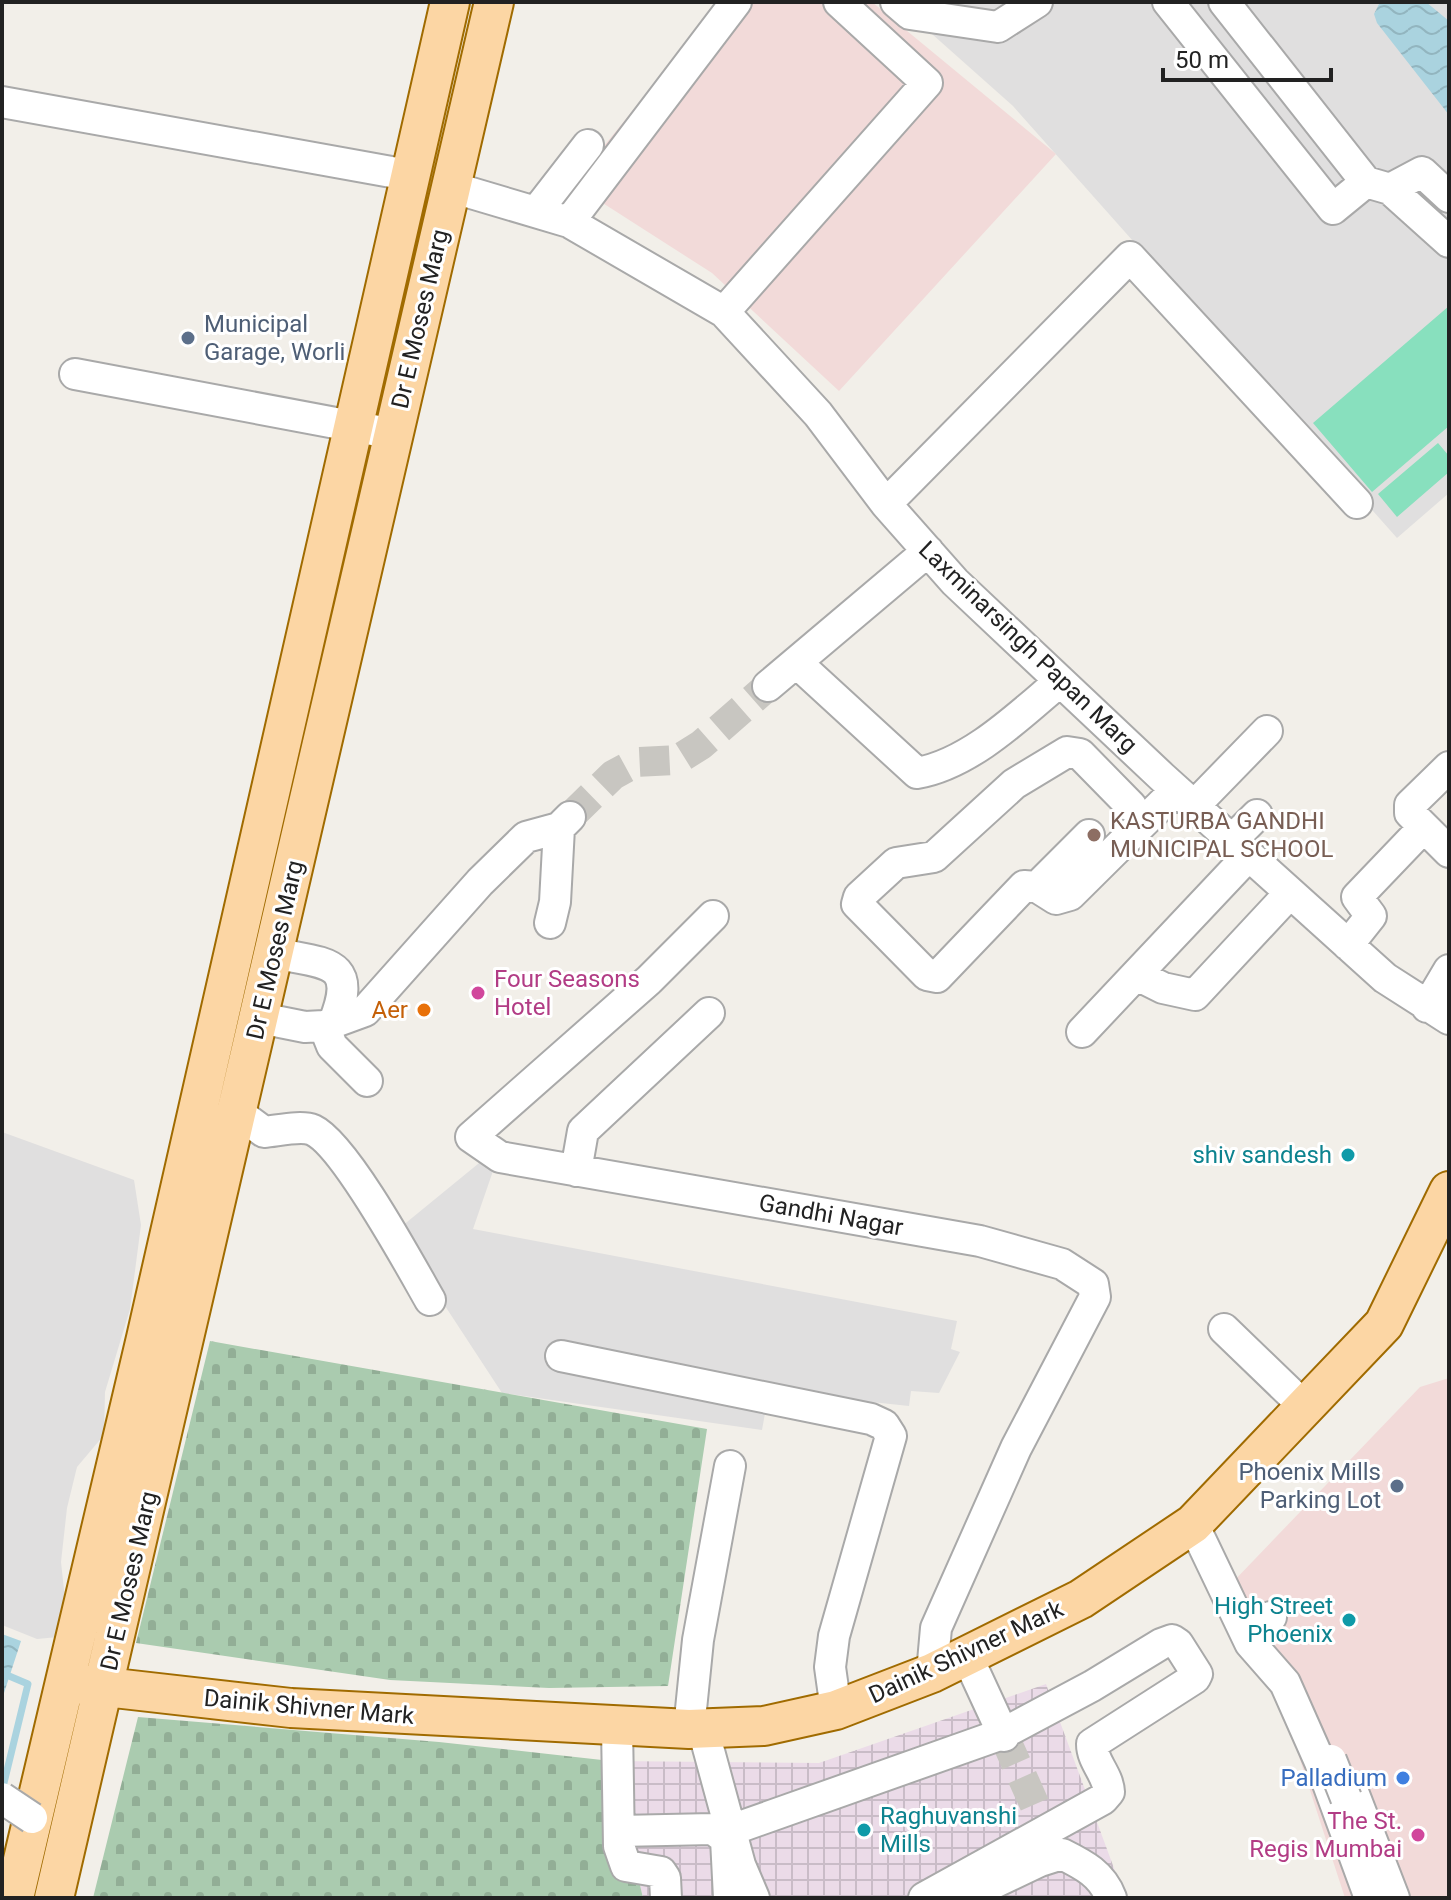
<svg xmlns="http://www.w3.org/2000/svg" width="1451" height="1900" font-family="Roboto,sans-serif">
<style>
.residential{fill:#e0dfdf}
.commercial{fill:#f2dad9}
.industrial{fill:url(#industrial-grid)}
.cemetery{fill:url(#cemetery-stones)}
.pitch{fill:#88e0be}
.water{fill:url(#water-waves)}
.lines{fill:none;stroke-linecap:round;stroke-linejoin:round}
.stream{stroke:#aad3df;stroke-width:7}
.minor-tunnel{stroke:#c8c6c1;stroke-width:30;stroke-dasharray:30 15;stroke-linecap:butt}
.minor-casing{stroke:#a9a9a9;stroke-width:34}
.major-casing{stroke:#a06b00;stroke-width:42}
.minor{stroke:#fff;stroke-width:30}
.major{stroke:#fcd6a4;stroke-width:38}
.minor-bridge-casing{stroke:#a9a9a9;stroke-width:34;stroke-linecap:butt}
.minor-bridge{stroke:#fff;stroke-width:30}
.service-dot{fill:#5c6f8a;stroke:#fff;stroke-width:3}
.education-dot{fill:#8d6e63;stroke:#fff;stroke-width:3}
.hotel-dot{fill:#d1479c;stroke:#fff;stroke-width:3}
.food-dot{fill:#e8710a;stroke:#fff;stroke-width:3}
.culture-dot{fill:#0f9aa8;stroke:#fff;stroke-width:3}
.shop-dot{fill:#3f7fe0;stroke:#fff;stroke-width:3}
.labels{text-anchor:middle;stroke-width:6;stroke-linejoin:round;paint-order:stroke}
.street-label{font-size:24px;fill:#222;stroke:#fff}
.service-label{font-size:24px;fill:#4e5e75;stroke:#fff;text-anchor:start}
.education-label{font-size:24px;fill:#785e54;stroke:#fff;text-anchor:start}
.hotel-label{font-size:24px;fill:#b23c85;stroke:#fff;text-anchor:start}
.food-label{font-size:24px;fill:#c56008;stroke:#fff;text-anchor:end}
.culture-label{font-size:24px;fill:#0d838f;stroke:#fff;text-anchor:end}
.shop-label{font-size:24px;fill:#366cbe;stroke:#fff;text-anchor:end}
</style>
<defs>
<pattern id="industrial-grid" width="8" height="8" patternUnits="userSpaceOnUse" patternTransform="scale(2)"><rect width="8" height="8" fill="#ebdbe8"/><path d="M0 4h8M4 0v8" fill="none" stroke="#c9bcc7"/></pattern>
<pattern id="cemetery-stones" width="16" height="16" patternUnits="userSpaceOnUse" patternTransform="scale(2)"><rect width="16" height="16" fill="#aacbaf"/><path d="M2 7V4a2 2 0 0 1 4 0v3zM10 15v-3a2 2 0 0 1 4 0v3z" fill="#92ae96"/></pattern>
<pattern id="water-waves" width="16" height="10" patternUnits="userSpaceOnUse" patternTransform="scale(2)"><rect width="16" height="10" fill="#aad3df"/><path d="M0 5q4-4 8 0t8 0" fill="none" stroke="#92b5bf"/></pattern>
</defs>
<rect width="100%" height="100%" fill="#f2efe9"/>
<path class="residential" d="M 896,2 L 1449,2 L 1449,493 L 1397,538 L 1013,106 Z
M 2,1132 L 134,1180 L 141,1225 L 130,1309 L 105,1392 L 104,1435 L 77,1467 L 67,1508 L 61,1562 L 65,1599 L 58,1637 L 37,1639 L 2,1625 Z
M 484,1159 L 494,1168 L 473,1229 L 957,1321 L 951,1349 L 960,1352 L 939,1393 L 911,1391 L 909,1406 L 769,1391 L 762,1430 L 502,1393 L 396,1231 Z"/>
<path class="commercial" d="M 721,2 L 872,2 L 1056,154 L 839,391 L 712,273 L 573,184 Z
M 1449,1378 L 1449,1898 L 1345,1898 L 1266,1655 L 1230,1585 L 1420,1387 Z"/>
<path class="industrial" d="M 1046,1684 L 1125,1898 L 643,1898 L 611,1761 L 819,1763 Z"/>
<path class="cemetery" d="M 210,1341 L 707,1429 L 668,1686 L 549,1688 L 390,1680 L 136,1643 Z
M 138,1717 L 439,1742 L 611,1761 L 643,1898 L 93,1898 Z"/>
<path class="pitch" d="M 1449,306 L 1449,426 L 1372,492 L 1313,423 Z
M 1438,443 L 1449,456 L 1449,472 L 1397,517 L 1378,494 Z"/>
<path class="water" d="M 1380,2 L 1426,2 L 1449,21 L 1449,115 L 1377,23 L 1374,14 Z
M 2,1634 L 21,1641 L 4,1693 L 2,1693 Z"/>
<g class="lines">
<path class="stream" d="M 2,1673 L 28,1684 L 2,1791"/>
<path class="minor-tunnel" d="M 570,817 L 613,775 L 637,762 L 677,760 L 701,745 L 768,686
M 1004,1736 L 1041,1819"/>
<g class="minor-casing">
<path id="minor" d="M 896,2 L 910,14 L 998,27 L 1037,2
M 1168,2 L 1333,209 L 1366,182
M 1224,2 L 1366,182 L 1390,189 L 1449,242
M 2,102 L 408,175
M 451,187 L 569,222 L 724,312 L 818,414 L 886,504 L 955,582 L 1162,777 L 1385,978 L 1449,1019
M 1390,189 L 1422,172 L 1449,197
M 536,212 L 588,145
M 569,222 L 736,2
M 724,312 L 927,83 L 839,2
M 75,374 L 394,434
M 886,504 L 1130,257 L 1357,503
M 797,663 L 917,773 C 970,764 1020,715 1059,682
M 768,686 L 928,551
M 1131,806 L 1080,754 L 1067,752 L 1014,784 L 934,857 L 896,863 L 859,897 L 857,904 L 927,975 L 937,977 L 1024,886 L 1037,887 L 1056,899 L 1070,895 L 1176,790
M 1194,806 L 1267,731
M 1424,827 L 1410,813 L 1410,805 L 1449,767
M 1232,840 L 1257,815
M 1037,887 L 1089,835
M 713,916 L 649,980 L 471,1137 L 500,1157 L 980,1241 L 1062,1264 L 1093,1284 L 1095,1297 L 1016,1448 L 936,1628 L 932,1673
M 550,923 L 555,902 L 559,828
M 1348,945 L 1371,916 L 1357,897 L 1424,827 L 1449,852
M 274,953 C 325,964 359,959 334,1022
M 1137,975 L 1163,988 L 1195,995 L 1290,893
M 1427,1007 L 1449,970
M 260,1018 L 305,1027 L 324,1026 L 365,1011 L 480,882 L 526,837 L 559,828 L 570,817
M 324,1026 L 332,1046 L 367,1081
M 1082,1032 L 1249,855
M 237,1112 L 264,1132 C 277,1131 301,1125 313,1130 C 345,1145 410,1265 430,1300
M 576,1171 L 583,1131 L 709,1013
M 1224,1329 L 1307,1409
M 561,1356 L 871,1419 L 884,1425 L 891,1436 L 834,1636 L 830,1667 L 836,1710
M 1193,1524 L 1250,1643
M 1271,1617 L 1250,1643 L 1285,1683 L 1320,1762 L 1370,1898
M 967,1656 L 1004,1736
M 617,1727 L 619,1846 L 626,1866 L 661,1872 L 665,1878 L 666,1898
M 689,1729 L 698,1640 L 730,1466
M 703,1729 L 740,1865 L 754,1898
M 1335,1776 L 1353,1792 L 1394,1898
M 731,1830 L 1002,1734 L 1092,1686 L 1161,1644 L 1172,1640 L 1178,1644 L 1197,1674 L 1195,1678 L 1092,1744 C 1092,1762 1108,1774 1109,1792 L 1103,1799 L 924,1898
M 619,1831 L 713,1829 L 726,1839 L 729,1898
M 962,1898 L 1040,1861 L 1062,1854 C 1084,1865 1102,1874 1111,1898"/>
</g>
<g class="major-casing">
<path id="major" d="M 79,1684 L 291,1708 L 689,1729 L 764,1726 L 836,1710 L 932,1673 L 1081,1599 L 1193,1524 L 1384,1324 L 1449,1191
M 14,1898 L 146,1338 L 450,2
M 54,1898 L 494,2"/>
</g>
<use href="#minor" class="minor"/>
<use href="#major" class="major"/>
<g class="minor-bridge-casing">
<path id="minor-bridge" d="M 1331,1760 L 1346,1798
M 2,1798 L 32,1818"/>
</g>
<use href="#minor-bridge" class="minor-bridge"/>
</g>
<g class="service-dot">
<circle cx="188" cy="338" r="8"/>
<circle cx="1397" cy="1486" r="8"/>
</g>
<circle class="education-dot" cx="1094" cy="835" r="8"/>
<g class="hotel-dot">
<circle cx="478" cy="993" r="8"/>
<circle cx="1418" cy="1835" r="8"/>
</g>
<circle class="food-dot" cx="424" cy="1010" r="8"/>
<g class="culture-dot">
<circle cx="1348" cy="1155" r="8"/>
<circle cx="1349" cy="1620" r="8"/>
<circle cx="864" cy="1830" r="8"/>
</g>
<circle class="shop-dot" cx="1403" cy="1778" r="8"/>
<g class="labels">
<g class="street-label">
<text transform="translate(420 319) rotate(-77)" y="8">Dr E Moses Marg</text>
<text transform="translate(1028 647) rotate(44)" y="8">Laxminarsingh Papan Marg</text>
<text transform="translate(275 950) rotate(-77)" y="8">Dr E Moses Marg</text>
<text transform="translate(831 1215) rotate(10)" y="8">Gandhi Nagar</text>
<text transform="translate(129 1581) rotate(-77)" y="8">Dr E Moses Marg</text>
<text transform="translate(966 1652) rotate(-25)" y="8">Dainik Shivner Mark</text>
<text transform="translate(309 1707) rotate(5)" y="8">Dainik Shivner Mark</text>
</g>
<g class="service-label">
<text x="204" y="332">Municipal<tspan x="204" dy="28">Garage, Worli</tspan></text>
<text x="1381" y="1480" text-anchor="end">Phoenix Mills<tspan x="1381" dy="28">Parking Lot</tspan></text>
</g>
<g class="education-label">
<text x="1110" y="829">KASTURBA GANDHI<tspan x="1110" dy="28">MUNICIPAL SCHOOL</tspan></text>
</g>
<g class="hotel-label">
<text x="494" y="987">Four Seasons<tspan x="494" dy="28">Hotel</tspan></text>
<text x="1402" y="1829" text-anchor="end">The St.<tspan x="1402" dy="28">Regis Mumbai</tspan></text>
</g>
<g class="food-label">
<text x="408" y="1018">Aer</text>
</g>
<g class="culture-label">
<text x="1332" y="1163">shiv sandesh</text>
<text x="1333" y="1614">High Street<tspan x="1333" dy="28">Phoenix</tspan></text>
<text x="880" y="1824" text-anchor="start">Raghuvanshi<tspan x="880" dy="28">Mills</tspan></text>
</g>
<g class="shop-label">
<text x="1387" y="1786">Palladium</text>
</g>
</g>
<rect width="1451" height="1900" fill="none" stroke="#222222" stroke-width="8"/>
<path d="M1163 68v12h168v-12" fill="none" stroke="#222222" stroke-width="4"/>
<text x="1175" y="68" font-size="24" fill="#222222" stroke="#ffffff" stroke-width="6" paint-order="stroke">50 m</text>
</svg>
